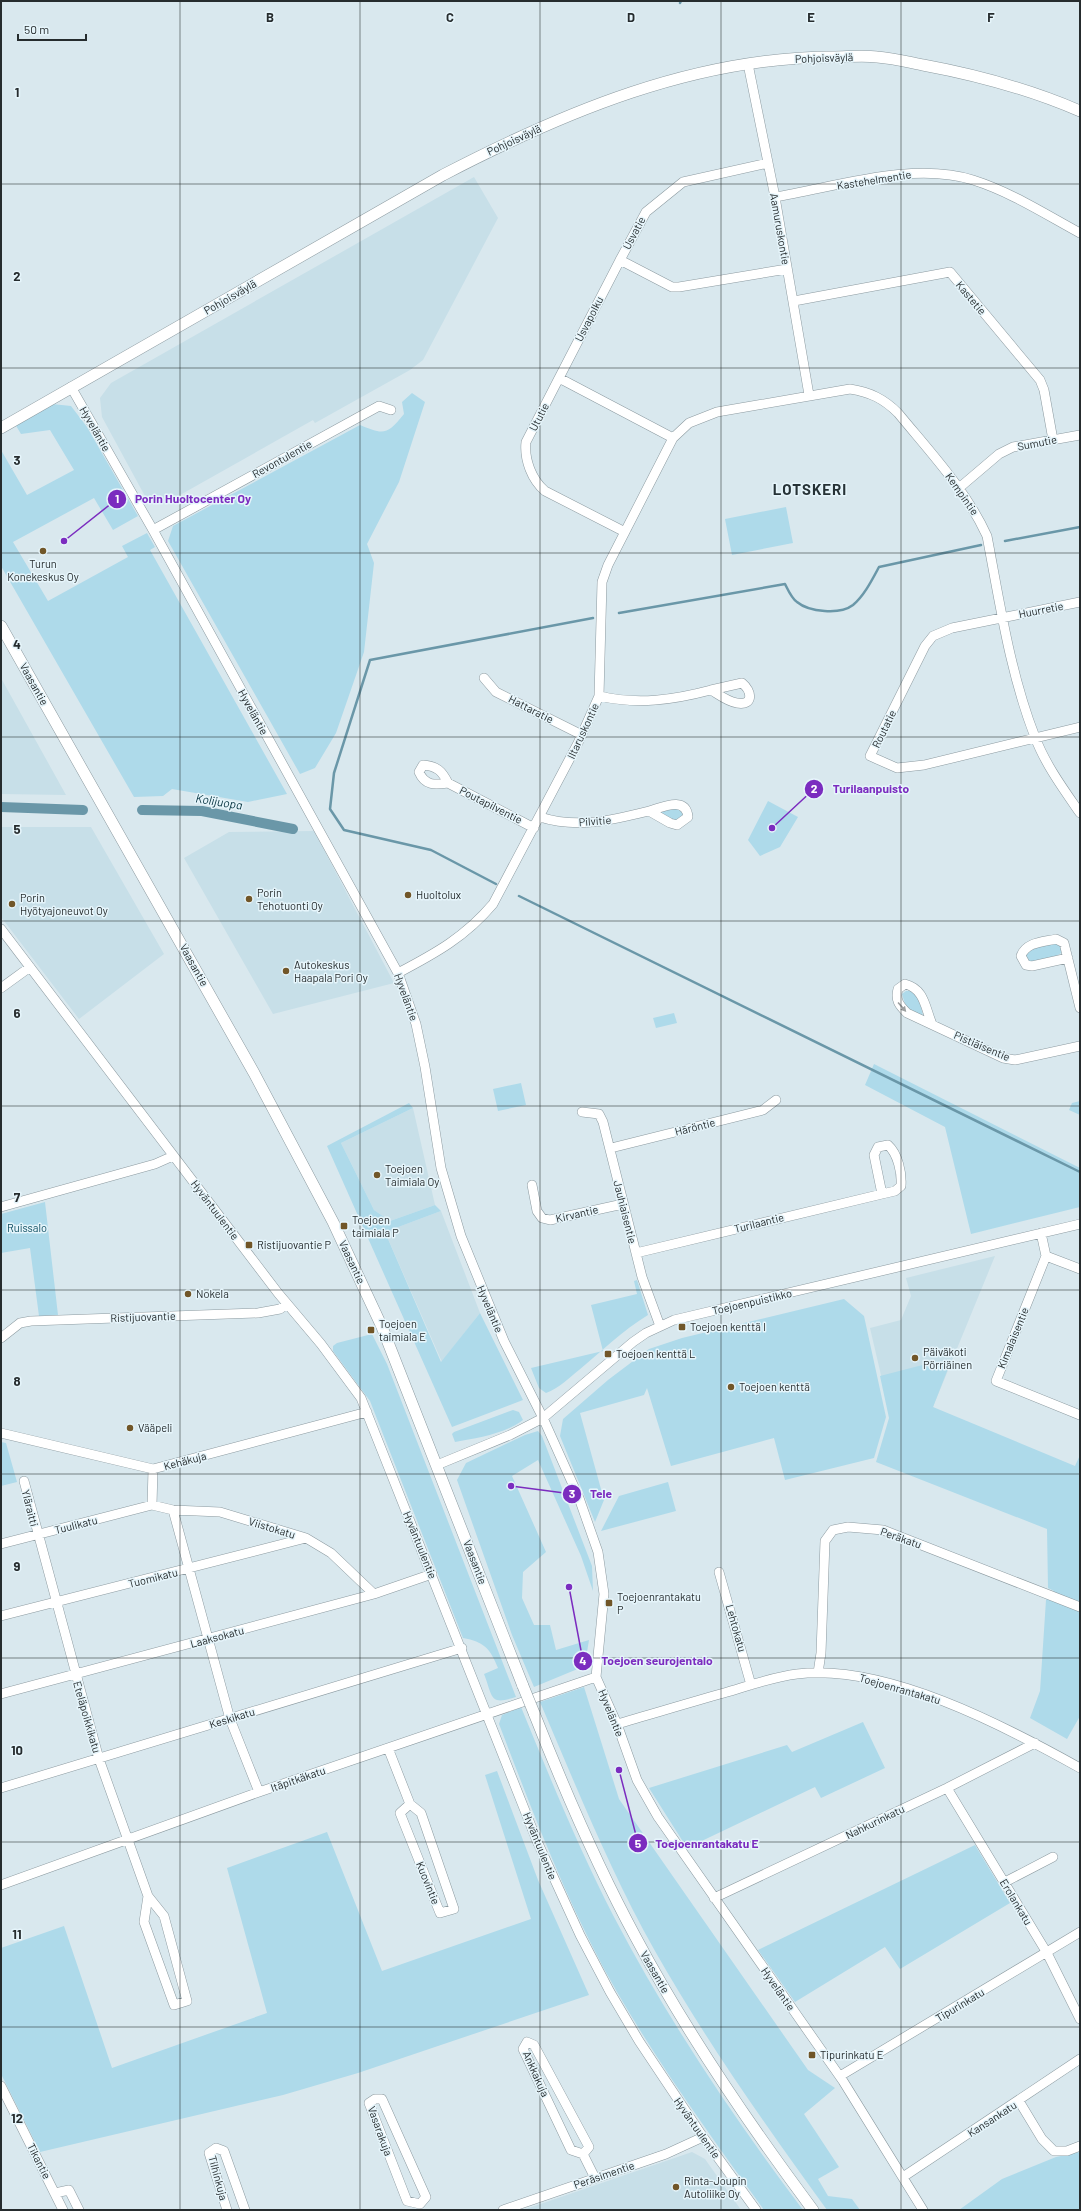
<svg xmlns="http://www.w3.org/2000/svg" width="1081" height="2211" font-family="Barlow,sans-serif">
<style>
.built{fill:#c7dfe8}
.green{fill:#aedaea}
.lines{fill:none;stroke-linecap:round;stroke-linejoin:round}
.stream{stroke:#6a97a8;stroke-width:2.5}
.canal{stroke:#6a97a8;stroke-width:10}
.minor-casing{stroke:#8c9aa0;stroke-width:10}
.major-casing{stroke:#8c9aa0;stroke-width:12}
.minor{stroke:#fff;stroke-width:9}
.major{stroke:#fff;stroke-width:11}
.major-bridge-casing{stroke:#8c9aa0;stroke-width:12;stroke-linecap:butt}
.major-bridge{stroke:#fff;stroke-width:11}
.oneway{fill:#9da0a1}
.grid{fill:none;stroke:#262c2e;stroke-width:1;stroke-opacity:0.55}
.poi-dot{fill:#715628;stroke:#e6f5fb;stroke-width:1.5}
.labels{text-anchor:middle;stroke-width:3;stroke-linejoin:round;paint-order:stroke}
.street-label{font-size:11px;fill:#262c2e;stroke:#e6f5fb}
.poi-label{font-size:11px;fill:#262c2e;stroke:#e6f5fb;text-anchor:start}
.park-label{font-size:11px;fill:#0c4d60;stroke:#e6f5fb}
.water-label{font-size:12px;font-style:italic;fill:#04313e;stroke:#e6f5fb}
.district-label{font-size:15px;font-weight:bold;letter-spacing:1px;fill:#263236;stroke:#e6f5fb}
.grid-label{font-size:13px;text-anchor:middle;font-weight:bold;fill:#262c2e;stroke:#e6f5fb;stroke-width:3;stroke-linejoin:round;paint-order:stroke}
.leader{fill:none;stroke:#7b2cbf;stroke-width:1.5}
.callout-dot{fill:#7b2cbf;stroke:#e6f5fb;stroke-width:1.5}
.mark-label{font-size:12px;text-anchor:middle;font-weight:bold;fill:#fff}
.callout-label{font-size:12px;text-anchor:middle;font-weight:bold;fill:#7b2cbf;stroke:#e6f5fb;stroke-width:3;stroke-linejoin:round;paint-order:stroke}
</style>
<rect width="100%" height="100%" fill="#d9e8ee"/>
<path class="built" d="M 474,177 L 498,218 L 423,360 L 410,370 L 315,423 L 313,420 L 164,504 L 146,498 L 102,417 L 100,398 L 111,383 Z
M 1,678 L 66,795 L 1,794 Z
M 1,827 L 91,827 L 164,954 L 79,1019 L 1,917 Z
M 314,831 L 394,983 L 273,1014 L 184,858 L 229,832 Z
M 413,1108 L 435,1205 L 390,1221 L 374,1210 L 341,1143 Z
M 441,1211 L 480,1313 L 442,1362 L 385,1232 Z
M 995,1256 L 933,1407 L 884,1388 L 870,1328 L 901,1320 L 911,1296 L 906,1278 Z
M 692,2152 L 705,2159 L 741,2210 L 523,2210 Z"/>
<path class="green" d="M 412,393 L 425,402 L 399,482 L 367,544 L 374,563 L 364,652 L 336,733 L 315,768 L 300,774 L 168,541 L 173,526 L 360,425 C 384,435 387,435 404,414 L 402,402 Z
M 52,404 L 71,406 L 87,427 L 138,516 L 113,530 L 94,498 L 13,542 L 48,601 L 128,557 L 122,546 L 147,533 L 155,547 L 150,550 L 287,794 L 248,802 L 172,789 L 163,796 L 134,797 L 1,566 L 1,450 L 27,495 L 74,470 L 50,430 L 21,434 L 15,424 Z
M 786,507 L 793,543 L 732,555 L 725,519 Z
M 768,801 L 798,817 L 780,847 L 760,856 L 748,840 Z
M 679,808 L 683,815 L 678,821 L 673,822 L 661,814 L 661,811 Z
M 1054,943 L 1059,944 L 1062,948 L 1061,953 C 1054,959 1038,962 1029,961 L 1026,957 L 1026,952 L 1030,949 Z
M 906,991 L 913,991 L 916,993 L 921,1007 L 923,1016 L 906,1007 L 902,994 Z
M 674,1013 L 677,1023 L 656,1028 L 653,1018 Z
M 874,1064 L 1080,1168 L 1080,1207 L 971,1234 L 945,1127 L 865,1085 Z
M 521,1083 L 526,1105 L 498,1111 L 493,1089 Z
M 1080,1101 L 1080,1115 L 1069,1110 L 1072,1103 Z
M 409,1103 L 413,1108 L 341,1143 L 374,1210 L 390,1221 L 435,1205 L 441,1211 L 385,1232 L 441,1362 L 480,1313 L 523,1400 L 452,1427 L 327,1146 Z
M 45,1202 L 58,1315 L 39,1316 L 30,1248 L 1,1253 L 1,1214 Z
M 637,1280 L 648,1315 C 623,1330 602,1351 579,1370 C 569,1378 559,1388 546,1393 L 539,1388 L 531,1368 L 603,1351 L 591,1305 L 637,1294 L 634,1281 Z
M 844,1299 L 864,1316 L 886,1417 L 874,1458 L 785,1480 L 774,1438 L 671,1466 L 647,1388 L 644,1395 L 580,1413 L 604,1500 L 595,1522 L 560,1436 L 563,1419 L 608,1380 L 649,1349 L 682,1338 Z
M 372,1334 L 387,1364 L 516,1697 C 489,1706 493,1697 484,1674 L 498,1668 C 490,1648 484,1642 463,1638 L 370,1401 L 333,1351 L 333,1346 L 337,1343 Z
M 938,1361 L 949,1366 L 933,1407 L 1075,1466 L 1080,1455 L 1080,1716 L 1067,1739 L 1030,1718 L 1040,1691 L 1046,1600 L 1054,1591 L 1048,1588 L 1047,1529 L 876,1462 L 889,1418 L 880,1376 Z
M 513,1410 L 519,1412 L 523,1420 C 505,1434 477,1438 455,1442 L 452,1434 L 454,1432 Z
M 538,1431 L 542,1436 L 592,1566 L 593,1591 L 581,1556 L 538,1460 L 512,1476 L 546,1552 L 523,1572 L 522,1598 L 534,1625 L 550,1625 L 556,1650 L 589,1640 L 585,1664 L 580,1668 L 534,1687 L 512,1635 L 457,1480 L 466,1463 L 525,1435 Z
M 1,1442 L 6,1443 L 17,1482 L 1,1486 Z
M 668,1482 L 676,1511 L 601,1531 L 619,1496 Z
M 584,1687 L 619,1799 L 808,2070 L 835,2088 L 804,2114 L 839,2167 L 818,2179 L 828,2196 L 852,2199 L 860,2210 L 827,2210 C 766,2126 706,2041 655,1951 C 610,1871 576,1786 540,1702 Z
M 521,1707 C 550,1778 579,1849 614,1917 C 668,2020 733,2117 803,2210 L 764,2210 C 713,2139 661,2068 617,1992 C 568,1907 534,1815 499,1724 L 502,1715 Z
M 863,1722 L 885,1768 L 821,1798 L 815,1787 L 687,1848 L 649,1788 L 787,1745 L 792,1752 Z
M 497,1771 L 538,1880 L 589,1995 L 358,2073 L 283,2095 L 40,2152 L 1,2074 L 1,1948 L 64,1926 L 112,2068 L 267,2013 L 227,1868 L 327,1832 L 382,1971 L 531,1919 L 485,1775 Z
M 975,1845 L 1010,1903 L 900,1969 L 885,1947 L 795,2002 L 758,1950 Z
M 1080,2152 L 1080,2210 L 959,2210 L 1002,2179 L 1056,2157 Z"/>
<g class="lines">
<path class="stream" d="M 680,3 L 681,1
M 1005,541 L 1080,527
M 619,613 L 785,584 C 788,590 792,599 797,602 C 809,612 840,615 853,605 C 864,596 872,580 879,567 L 981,545
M 496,884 L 431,850 L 344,830 L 330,809 L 334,773 L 370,660 L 593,618
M 519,896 L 1080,1172"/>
<path class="canal" d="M 1,807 L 83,810
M 142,810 L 202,811 L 293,829"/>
<g class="minor-casing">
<path id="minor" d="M 748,64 L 775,197 L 809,395
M 768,163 L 683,182 L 646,212 L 620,260 L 672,287 L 679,287 L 787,269
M 775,197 C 836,187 913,161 973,180 C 1011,192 1045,214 1080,233
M 794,301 L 950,272 L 1040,380 L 1044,390 L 1053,440
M 559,378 L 620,260
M 71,387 L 153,530 L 398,973 L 416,1024 L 425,1067 L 441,1168 L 461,1236 L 504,1341 L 543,1418 L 579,1498 L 598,1552 L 604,1594 L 596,1677 L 617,1724 L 637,1780 L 658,1817 L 843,2081 L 923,2210
M 959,488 L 999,454 L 1013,447 L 1080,435
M 153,530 L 379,406 L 391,410
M 625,532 L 545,491 C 532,480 524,460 526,442 L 559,378 L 673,438
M 1080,602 L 952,628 L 933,636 L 925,646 L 870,756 L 897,768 L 924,765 L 1080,727
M 484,678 L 496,692 L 582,735
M 599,696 C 638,705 673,700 711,690 C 718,694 728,702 737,703 C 754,706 752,691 742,683 L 711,690
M 448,783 C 442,771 437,766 423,765 L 419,772 C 425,786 435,785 448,783 L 534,828
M 540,817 C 577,829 613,820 649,811 L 670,823 L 677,825 L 688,817 C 686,796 663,807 649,811
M 1,929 L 278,1293 L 321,1344 L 361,1398 L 537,1841 L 580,1935 L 610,1992 L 639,2041 L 703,2137 L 756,2210
M 1068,958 L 1032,966 L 1026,965 L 1021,956 C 1026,942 1043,942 1056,939 L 1064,943 L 1080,1008
M 398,973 C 436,953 465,937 493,904 L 578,743 L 599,696 L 602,582 L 608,565 L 673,438 L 689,423 L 717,412 L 850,389 C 870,392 884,399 898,413 C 930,452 966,490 987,536 C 1000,604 1010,673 1035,737 C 1045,764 1064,790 1080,813
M 1,988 L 30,967
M 932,1024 C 925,1008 925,989 905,984 L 898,989 C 895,1000 899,1005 907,1013 L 1003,1058 L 1015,1060 L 1080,1046
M 582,1112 L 599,1114 L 603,1122 L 642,1277 L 660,1326
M 611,1148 L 763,1110 L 776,1100
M 532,1185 L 537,1211 L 542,1218 L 550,1220 L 623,1204
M 1,1207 L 155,1164 L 173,1156
M 1041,1233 L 1046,1256 L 996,1381 L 1080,1415
M 636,1253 L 882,1194 L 895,1191 L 901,1186 C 902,1173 898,1154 888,1145 L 878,1147 L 874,1155 L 882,1194
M 1046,1256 L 1080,1269
M 1,1338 L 20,1323 L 31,1321 L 258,1313 L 280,1309 L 287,1304
M 1,1433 L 153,1469 L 367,1412
M 437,1465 L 510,1435 L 543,1418 L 633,1342 L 646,1333 L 674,1320 L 1080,1224
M 24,1481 L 99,1759 L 148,1896 L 144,1922 L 174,2005 L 187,2001 L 164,1916 L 148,1896
M 152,1505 L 153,1469
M 173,1510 L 230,1719 L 259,1792
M 1,1544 L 152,1505 L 173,1510 L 220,1512 L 306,1538 L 331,1553 L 374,1594
M 719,1572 L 751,1685
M 1,1616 L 306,1538
M 818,1673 L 821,1653 L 825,1541 L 833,1530 L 848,1527 L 883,1530 L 1080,1607
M 1,1694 L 374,1594 L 432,1574
M 617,1724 C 652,1714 688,1703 724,1693 C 748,1686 772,1677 797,1674 C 885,1663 1005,1726 1080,1768
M 388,1748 L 410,1804 L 421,1813 L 454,1909 L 440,1913 L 400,1813 L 410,1804
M 1,1788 L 462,1648
M 947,1788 L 1047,1953 L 1080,2019
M 1005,1882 L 1053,1857
M 1,1885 L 259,1792 L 596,1677
M 714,1898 L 947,1788 L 1035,1743
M 840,2076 L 1080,1932
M 1,2086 L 63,2210
M 375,2099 L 382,2099 L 426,2197 L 420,2204 L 407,2201 L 369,2103 Z
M 1019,2101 L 1042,2139 L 1054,2151 L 1067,2151 L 1080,2146
M 583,2154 L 571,2150 L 523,2049 L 527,2042 L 534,2045 L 589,2147 L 583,2154 L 595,2178
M 903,2177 L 1080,2059
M 55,2193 L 69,2190 L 79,2210
M 227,2210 L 209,2153 L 216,2148 L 224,2151 L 245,2210
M 503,2210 L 666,2154 L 703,2137"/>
</g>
<g class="major-casing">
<path id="major" d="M 1,428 L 443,175 C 564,112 695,57 833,57 C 847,57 863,55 877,57 C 892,58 908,62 923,65 C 977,75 1029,89 1080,111
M 1,626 L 254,1073 L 333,1222 L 382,1327 L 523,1686
M 534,1713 C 564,1789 596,1864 635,1936 C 686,2032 748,2123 813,2210"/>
</g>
<use href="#minor" class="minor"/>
<use href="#major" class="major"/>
<g class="major-bridge-casing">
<path id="major-bridge" d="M 523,1686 L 534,1713"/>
</g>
<use href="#major-bridge" class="major-bridge"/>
</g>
<defs><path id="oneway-solid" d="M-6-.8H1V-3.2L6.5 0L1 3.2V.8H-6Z"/></defs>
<use class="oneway" href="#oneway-solid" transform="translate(902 1007) rotate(49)"/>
<path class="grid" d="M 180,1 L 180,2210M 360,1 L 360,2210M 540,1 L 540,2210M 721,1 L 721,2210M 901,1 L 901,2210M 1,184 L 1080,184M 1,368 L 1080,368M 1,553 L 1080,553M 1,737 L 1080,737M 1,921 L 1080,921M 1,1106 L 1080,1106M 1,1290 L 1080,1290M 1,1474 L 1080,1474M 1,1658 L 1080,1658M 1,1842 L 1080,1842M 1,2027 L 1080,2027"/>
<g class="poi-dot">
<circle cx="43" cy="551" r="4"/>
<circle cx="408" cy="895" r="4"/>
<circle cx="249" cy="899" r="4"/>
<circle cx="12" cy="904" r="4"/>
<circle cx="286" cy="971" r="4"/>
<circle cx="377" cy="1175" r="4"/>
<rect x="340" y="1222" width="8" height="8" rx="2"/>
<rect x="245" y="1241" width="8" height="8" rx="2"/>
<circle cx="188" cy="1294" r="4"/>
<rect x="678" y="1323" width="8" height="8" rx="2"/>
<rect x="367" y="1326" width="8" height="8" rx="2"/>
<rect x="604" y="1350" width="8" height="8" rx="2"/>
<circle cx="915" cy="1358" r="4"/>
<circle cx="731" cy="1387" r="4"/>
<circle cx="130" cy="1428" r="4"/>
<rect x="605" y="1599" width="8" height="8" rx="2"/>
<rect x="808" y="2051" width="8" height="8" rx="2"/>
<circle cx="676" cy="2187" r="4"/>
</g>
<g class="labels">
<g class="street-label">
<text transform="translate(824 58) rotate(-2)" y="4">Pohjoisväylä</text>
<text transform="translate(514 140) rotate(-25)" y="4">Pohjoisväylä</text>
<text transform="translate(874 180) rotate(-9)" y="4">Kastehelmentie</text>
<text transform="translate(780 229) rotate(80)" y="4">Aamuruskontie</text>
<text transform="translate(634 233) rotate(-62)" y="4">Usvatie</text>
<text transform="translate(230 297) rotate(-30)" y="4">Pohjoisväylä</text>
<text transform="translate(971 298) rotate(50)" y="4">Kastetie</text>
<text transform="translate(589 319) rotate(-63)" y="4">Usvapolku</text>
<text transform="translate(539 417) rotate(-63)" y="4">Ututie</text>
<text transform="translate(95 429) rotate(60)" y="4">Hyveläntie</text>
<text transform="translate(1037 443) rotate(-11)" y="4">Sumutie</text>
<text transform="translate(282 459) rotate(-29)" y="4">Revontulentie</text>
<text transform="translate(962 494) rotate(55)" y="4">Kempintie</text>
<text transform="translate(1041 610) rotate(-11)" y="4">Huurretie</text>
<text transform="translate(34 684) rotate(61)" y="4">Vaasantie</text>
<text transform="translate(531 709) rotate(27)" y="4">Hattaratie</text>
<text transform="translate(253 712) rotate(61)" y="4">Hyveläntie</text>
<text transform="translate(884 729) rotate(-64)" y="4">Routatie</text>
<text transform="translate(583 731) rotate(-65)" y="4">Iltaruskontie</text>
<text transform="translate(491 805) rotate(27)" y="4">Poutapilventie</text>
<text transform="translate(595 821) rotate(-4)" y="4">Pilvitie</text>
<text transform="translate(194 965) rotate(61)" y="4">Vaasantie</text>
<text transform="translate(406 997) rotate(70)" y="4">Hyveläntie</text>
<text transform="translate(982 1046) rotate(23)" y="4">Pistiäisentie</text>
<text transform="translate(695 1127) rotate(-14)" y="4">Häröntie</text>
<text transform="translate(215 1210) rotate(53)" y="4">Hyväntuulentie</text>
<text transform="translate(625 1212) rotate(76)" y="4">Jauhiaisentie</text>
<text transform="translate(577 1214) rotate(-13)" y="4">Kirvantie</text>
<text transform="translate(759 1223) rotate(-14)" y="4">Turilaantie</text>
<text transform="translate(352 1262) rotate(65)" y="4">Vaasantie</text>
<text transform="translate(752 1302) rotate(-13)" y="4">Toejoenpuistikko</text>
<text transform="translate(490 1309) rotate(67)" y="4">Hyveläntie</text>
<text transform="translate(143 1317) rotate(-2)" y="4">Ristijuovantie</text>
<text transform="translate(1013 1338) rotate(-68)" y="4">Kimalaisentie</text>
<text transform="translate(185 1461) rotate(-15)" y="4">Kehäkuja</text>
<text transform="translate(30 1508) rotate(76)" y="4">Yläraitti</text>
<text transform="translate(76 1525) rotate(-14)" y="4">Tuulikatu</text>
<text transform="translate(272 1528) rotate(17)" y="4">Viistokatu</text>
<text transform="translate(901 1538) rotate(19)" y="4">Peräkatu</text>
<text transform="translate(420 1545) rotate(68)" y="4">Hyväntuulentie</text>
<text transform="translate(475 1562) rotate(69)" y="4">Vaasantie</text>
<text transform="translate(153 1578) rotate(-14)" y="4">Tuomikatu</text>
<text transform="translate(736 1628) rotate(74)" y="4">Lehtokatu</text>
<text transform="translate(217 1637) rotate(-15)" y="4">Laaksokatu</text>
<text transform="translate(900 1689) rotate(16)" y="4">Toejoenrantakatu</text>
<text transform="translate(611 1713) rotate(68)" y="4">Hyveläntie</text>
<text transform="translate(87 1717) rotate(74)" y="4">Eteläpoikkikatu</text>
<text transform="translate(232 1718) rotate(-17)" y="4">Keskikatu</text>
<text transform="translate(298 1779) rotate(-19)" y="4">Itäpitkäkatu</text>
<text transform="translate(875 1822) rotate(-26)" y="4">Nahkurinkatu</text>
<text transform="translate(540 1846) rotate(68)" y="4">Hyväntuulentie</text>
<text transform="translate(428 1883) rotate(68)" y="4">Kuovintie</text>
<text transform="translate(1016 1902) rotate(59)" y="4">Erolankatu</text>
<text transform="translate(655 1972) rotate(60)" y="4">Vaasantie</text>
<text transform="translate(778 1989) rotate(55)" y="4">Hyveläntie</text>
<text transform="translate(960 2005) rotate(-31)" y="4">Tipurinkatu</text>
<text transform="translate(536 2074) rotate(66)" y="4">Ankkakuja</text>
<text transform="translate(992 2119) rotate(-33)" y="4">Kansankatu</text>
<text transform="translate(697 2128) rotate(55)" y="4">Hyväntuulentie</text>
<text transform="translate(380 2131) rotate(70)" y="4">Vasarakuja</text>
<text transform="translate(39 2161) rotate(63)" y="4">Tikantie</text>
<text transform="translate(604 2175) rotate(-19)" y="4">Peräsimentie</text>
<text transform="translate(218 2178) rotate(75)" y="4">Tilhinkuja</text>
</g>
<g class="poi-label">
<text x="43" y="568" text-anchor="middle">Turun<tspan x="43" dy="13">Konekeskus Oy</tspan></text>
<text x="257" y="897">Porin<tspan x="257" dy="13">Tehotuonti Oy</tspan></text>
<text x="416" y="899">Huoltolux</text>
<text x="20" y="902">Porin<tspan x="20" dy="13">Hyötyajoneuvot Oy</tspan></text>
<text x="294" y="969">Autokeskus<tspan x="294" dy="13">Haapala Pori Oy</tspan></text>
<text x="385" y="1173">Toejoen<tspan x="385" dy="13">Taimiala Oy</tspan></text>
<text x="352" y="1224">Toejoen<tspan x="352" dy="13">taimiala P</tspan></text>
<text x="257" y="1249">Ristijuovantie P</text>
<text x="196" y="1298">Nokela</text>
<text x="379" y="1328">Toejoen<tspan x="379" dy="13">taimiala E</tspan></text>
<text x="690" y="1331">Toejoen kenttä I</text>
<text x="923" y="1356">Päiväkoti<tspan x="923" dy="13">Pörriäinen</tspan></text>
<text x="616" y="1358">Toejoen kenttä L</text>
<text x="739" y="1391">Toejoen kenttä</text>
<text x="138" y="1432">Vääpeli</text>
<text x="617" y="1601">Toejoenrantakatu<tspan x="617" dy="13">P</tspan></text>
<text x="820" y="2059">Tipurinkatu E</text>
<text x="684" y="2185">Rinta-Joupin<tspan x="684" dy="13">Autoliike Oy</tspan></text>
</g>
<g class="park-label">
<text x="27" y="1232">Ruissalo</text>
</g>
<g class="water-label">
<text transform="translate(219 802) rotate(9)" y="4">Kolijuopa</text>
</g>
<g class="district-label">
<text x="810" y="495">LOTSKERI</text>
</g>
</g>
<g class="grid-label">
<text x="270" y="22">B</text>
<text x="450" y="22">C</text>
<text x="631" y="22">D</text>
<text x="811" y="22">E</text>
<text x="991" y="22">F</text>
<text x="17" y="97">1</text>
<text x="17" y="281">2</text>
<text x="17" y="465">3</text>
<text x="17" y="649">4</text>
<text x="17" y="834">5</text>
<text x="17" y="1018">6</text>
<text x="17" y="1202">7</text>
<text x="17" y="1386">8</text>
<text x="17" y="1571">9</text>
<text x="17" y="1755">10</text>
<text x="17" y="1939">11</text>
<text x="17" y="2123">12</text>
</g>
<path class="leader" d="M64 541L117 499M772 828L814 789M511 1486L572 1494M569 1587L583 1661M619 1770L638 1843"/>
<g class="callout-dot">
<circle cx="64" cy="541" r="4"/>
<circle cx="772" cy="828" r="4"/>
<circle cx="511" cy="1486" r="4"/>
<circle cx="569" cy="1587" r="4"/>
<circle cx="619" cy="1770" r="4"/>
<circle cx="117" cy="499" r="10"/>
<circle cx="814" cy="789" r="10"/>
<circle cx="572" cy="1494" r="10"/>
<circle cx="583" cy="1661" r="10"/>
<circle cx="638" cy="1843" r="10"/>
</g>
<g class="mark-label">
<text x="117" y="503">1</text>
<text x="814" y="793">2</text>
<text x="572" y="1498">3</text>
<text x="583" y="1665">4</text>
<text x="638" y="1848">5</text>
</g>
<g class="callout-label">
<text x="193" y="503">Porin Huoltocenter Oy</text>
<text x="871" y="793">Turilaanpuisto</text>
<text x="601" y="1498">Tele</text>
<text x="657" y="1665">Toejoen seurojentalo</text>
<text x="707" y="1848">Toejoenrantakatu E</text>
</g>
<rect width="1081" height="2211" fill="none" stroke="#262c2e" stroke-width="4"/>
<path d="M18 34v6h68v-6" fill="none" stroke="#262c2e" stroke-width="2"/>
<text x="24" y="34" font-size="12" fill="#262c2e" stroke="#e6f5fb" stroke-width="3" paint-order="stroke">50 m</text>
</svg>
